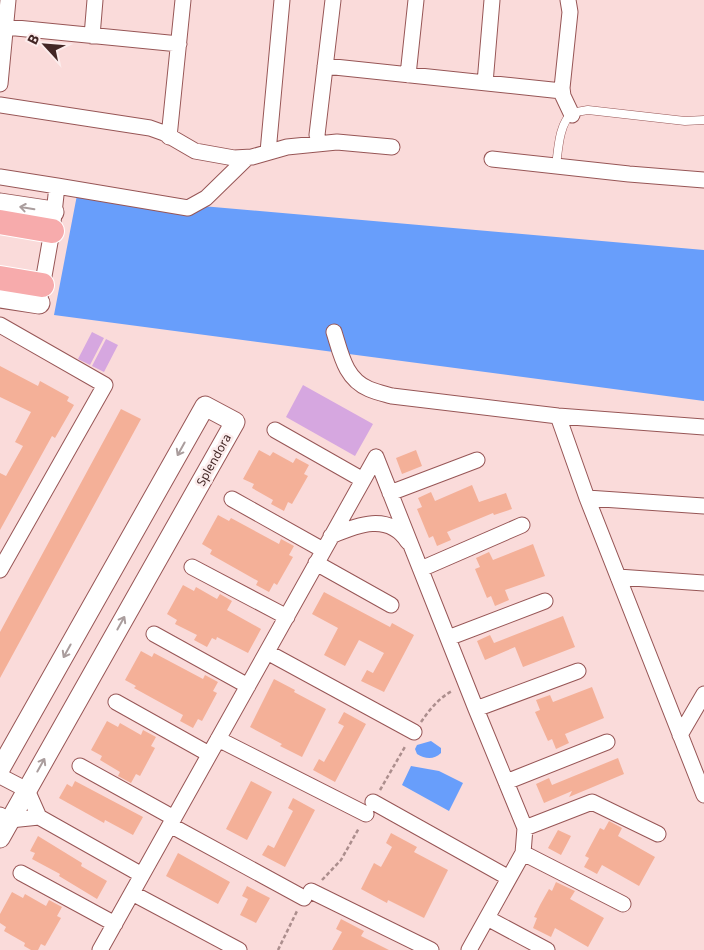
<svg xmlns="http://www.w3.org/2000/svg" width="704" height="950" font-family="'Noto Sans',sans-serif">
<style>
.green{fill:#d6a7e0}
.water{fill:#689efb}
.building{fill:#f4b098}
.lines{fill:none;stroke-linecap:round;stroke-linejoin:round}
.service-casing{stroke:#975656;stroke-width:9}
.minor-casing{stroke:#975656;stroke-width:17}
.tertiary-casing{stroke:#975656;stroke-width:21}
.secondary-casing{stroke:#975656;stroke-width:23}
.primary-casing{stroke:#fff;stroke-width:26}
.path{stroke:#ac8e8d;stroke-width:2.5;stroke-dasharray:4 2.5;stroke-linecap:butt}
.service{stroke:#fff;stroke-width:8}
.minor{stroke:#fff;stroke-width:15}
.tertiary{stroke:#fff;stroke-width:19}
.secondary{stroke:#fff;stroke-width:21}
.primary{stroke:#f7abac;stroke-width:24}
.oneway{stroke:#aa9d9d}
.labels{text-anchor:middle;stroke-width:5;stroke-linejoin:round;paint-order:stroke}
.street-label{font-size:12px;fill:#422625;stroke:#fcecec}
</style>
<rect width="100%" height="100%" fill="#fadbda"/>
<path class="green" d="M 92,332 L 104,338 L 90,365 L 78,359 Z
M 106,339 L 118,345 L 104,372 L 92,366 Z
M 303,385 L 373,424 L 355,456 L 286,417 Z"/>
<path class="water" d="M 77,195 L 704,250 L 704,401 L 54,315 Z
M 431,741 L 441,748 L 441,753 C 434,760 425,759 417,754 L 415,749 L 417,745 Z
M 411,766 L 439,771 L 463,783 L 449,811 L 402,785 Z"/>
<path class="building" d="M 0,366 L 38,386 L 40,381 L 69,397 L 67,401 L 74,405 L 55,438 L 52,436 L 0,530 L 0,473 L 6,476 L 23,446 L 15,442 L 31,412 L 0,397 Z
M 121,409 L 141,419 L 0,678 L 0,632 Z
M 259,450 L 270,456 L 273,452 L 293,463 L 296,458 L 309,465 L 304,474 L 308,476 L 292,504 L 288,502 L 284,511 L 271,504 L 273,500 L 252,488 L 254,484 L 243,479 Z
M 416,450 L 422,466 L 402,474 L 396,458 Z
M 472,485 L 479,502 L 506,493 L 512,509 L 494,515 L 493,513 L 447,532 L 451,540 L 437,546 L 433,536 L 429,538 L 417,509 L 422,507 L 418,498 L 431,492 L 435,501 Z
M 218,515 L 229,521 L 231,518 L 279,544 L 281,539 L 294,546 L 289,555 L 293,557 L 277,585 L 274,583 L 269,592 L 256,585 L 258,581 L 210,554 L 212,550 L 202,544 Z
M 533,544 L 545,576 L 505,590 L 509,600 L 495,606 L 491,596 L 487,598 L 475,569 L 480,567 L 476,558 L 489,552 L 493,560 Z
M 183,585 L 194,591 L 196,587 L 217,599 L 220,594 L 232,601 L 227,610 L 261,629 L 248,653 L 217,637 L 216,640 L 212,638 L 207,647 L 194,640 L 197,635 L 175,624 L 177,620 L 167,614 Z
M 324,592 L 390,627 L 392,623 L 414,635 L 384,692 L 361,681 L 367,670 L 373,673 L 384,653 L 359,640 L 345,666 L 324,655 L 338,628 L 312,614 Z
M 563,616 L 575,647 L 523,667 L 515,647 L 485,660 L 477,641 L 490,635 L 494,643 Z
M 141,651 L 152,657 L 154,653 L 203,679 L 205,675 L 218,682 L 213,691 L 217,693 L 202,721 L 198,719 L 193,728 L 180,721 L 183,715 L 134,688 L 136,686 L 125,680 Z
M 274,679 L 295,690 L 294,692 L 326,709 L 302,757 L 280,746 L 282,744 L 250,727 Z
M 592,687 L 604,718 L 565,734 L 569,743 L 556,749 L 552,739 L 548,741 L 535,712 L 540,710 L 536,700 L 550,695 L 553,702 Z
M 344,712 L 366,724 L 335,782 L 313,770 L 319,759 L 324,762 L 344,726 L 338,723 Z
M 107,721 L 118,727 L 120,723 L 141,735 L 143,730 L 156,737 L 151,746 L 155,748 L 140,776 L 136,774 L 131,783 L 118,776 L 120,772 L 100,760 L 102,756 L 91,750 Z
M 618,758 L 624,774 L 569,797 L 572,791 L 544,803 L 536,784 L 549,778 L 552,785 Z
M 75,781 L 143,817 L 133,835 L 105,820 L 104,823 L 59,798 L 67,784 L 72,787 Z
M 251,781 L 272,792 L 247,840 L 226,829 Z
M 293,798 L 315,810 L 285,867 L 262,855 L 268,845 L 274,848 L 293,811 L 288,808 Z
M 609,821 L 622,828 L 618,836 L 655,857 L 639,886 L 602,865 L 597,874 L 584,867 L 589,858 L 585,856 L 600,828 L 604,830 Z
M 558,830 L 571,836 L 561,855 L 548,848 Z
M 391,833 L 417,847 L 414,852 L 448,870 L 424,918 L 388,900 L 387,903 L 361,889 L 374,863 L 381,867 L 392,847 L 386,843 Z
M 38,836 L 82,863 L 81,866 L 107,881 L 97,899 L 59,876 L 60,874 L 32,859 L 35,853 L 30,851 Z
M 178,853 L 230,882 L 218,904 L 166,876 Z
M 556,882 L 575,891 L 570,899 L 604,918 L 588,947 L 555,928 L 551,937 L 533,928 L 537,918 L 534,917 L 540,905 L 549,889 L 552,891 Z
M 247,886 L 270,898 L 256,923 L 240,915 L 248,899 L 242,896 Z
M 12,892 L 23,898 L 25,894 L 46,906 L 49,900 L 62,907 L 57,916 L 61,918 L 45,946 L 41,944 L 38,950 L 31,950 L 24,946 L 25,943 L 4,931 L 6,927 L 0,923 L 0,914 Z
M 341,919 L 364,931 L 361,936 L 389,950 L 332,950 L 342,932 L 336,929 Z"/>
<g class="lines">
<g class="service-casing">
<path id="service" d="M 556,166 C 558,152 559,122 572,114 C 576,111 583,111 588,110 L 685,121 L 704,120"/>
</g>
<g class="minor-casing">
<path id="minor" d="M 568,0 L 570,12 L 562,88 L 563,96 L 572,115
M 6,27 L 179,44
M 92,36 L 95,0
M 325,66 L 562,91
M 408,75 L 416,0
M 485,83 L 492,0
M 0,84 L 8,0
M 0,105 L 150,128 L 164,133 L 195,151 L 234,158 L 252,157 L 287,147 L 337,142 L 392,147
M 317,135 L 333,0
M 169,137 L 183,0
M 268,152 L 282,0
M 492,159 L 629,174 L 704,180
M 0,177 L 57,186
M 41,293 L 52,231 L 57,186 L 188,208 L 206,198 L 247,158
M 0,325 L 105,385 L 0,570
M 334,332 C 341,354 345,379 369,389 C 376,392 385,394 392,396 L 558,416 L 704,427
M 558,416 L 587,498 L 704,795
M 275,430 L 363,480
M 376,457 L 476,709 L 525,828 L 523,853 L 469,950
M 390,493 L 477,460
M 587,498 L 704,506
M 232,499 L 323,550
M 331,536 C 357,525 389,512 408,542
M 316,563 L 391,605
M 192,567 L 287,617
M 421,569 L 522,525
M 618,577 L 704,583
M 154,634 L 248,686
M 448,638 L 545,601
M 267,652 L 414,732
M 116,702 L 209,754
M 476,709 L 578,671
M 680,735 L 704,694
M 218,739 L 366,814
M 80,766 L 174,818
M 0,776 L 27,790 L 39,817 L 142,875
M 506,782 L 607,742
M 373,802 L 509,878
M 0,815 L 10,820 L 39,817
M 170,825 L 304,898
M 525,828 L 592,802 L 658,834
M 523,853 L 623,904
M 21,873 L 115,924
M 311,891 L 431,950
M 132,893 L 239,950
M 487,918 L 547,950
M 100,950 L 376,457"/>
</g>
<g class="tertiary-casing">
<path id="tertiary" d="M 0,769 L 205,406 L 235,422 L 0,838"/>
</g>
<g class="secondary-casing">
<path id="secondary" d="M 0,204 L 53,212
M 0,297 L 39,303"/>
</g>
<g class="primary-casing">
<path id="primary" d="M 0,222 L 52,231
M 0,278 L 42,285"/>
</g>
<path class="path" d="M 421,722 C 430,709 439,698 452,691
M 380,790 L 406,745
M 322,880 L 341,860 L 359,828
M 278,950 L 297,911"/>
<use href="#service" class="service"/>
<use href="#minor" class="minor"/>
<use href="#tertiary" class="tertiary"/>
<use href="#secondary" class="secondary"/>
<use href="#primary" class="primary"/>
</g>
<defs><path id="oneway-shaft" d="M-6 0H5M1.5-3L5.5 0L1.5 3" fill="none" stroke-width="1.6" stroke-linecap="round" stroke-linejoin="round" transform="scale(1.25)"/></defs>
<g class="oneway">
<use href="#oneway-shaft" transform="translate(27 208) rotate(-171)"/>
<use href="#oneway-shaft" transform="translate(181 449) rotate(119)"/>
<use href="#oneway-shaft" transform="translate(121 623) rotate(-61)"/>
<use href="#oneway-shaft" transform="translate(67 651) rotate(119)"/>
<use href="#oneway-shaft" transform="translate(41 765) rotate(-61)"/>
</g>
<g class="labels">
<g class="street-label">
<text transform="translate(214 460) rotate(-61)" y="4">Splendora</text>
</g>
</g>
<g transform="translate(45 45) rotate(296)" stroke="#fcecec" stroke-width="4" paint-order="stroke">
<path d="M0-4L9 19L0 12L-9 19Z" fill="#422625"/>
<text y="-8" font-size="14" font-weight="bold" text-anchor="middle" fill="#422625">B</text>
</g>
</svg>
